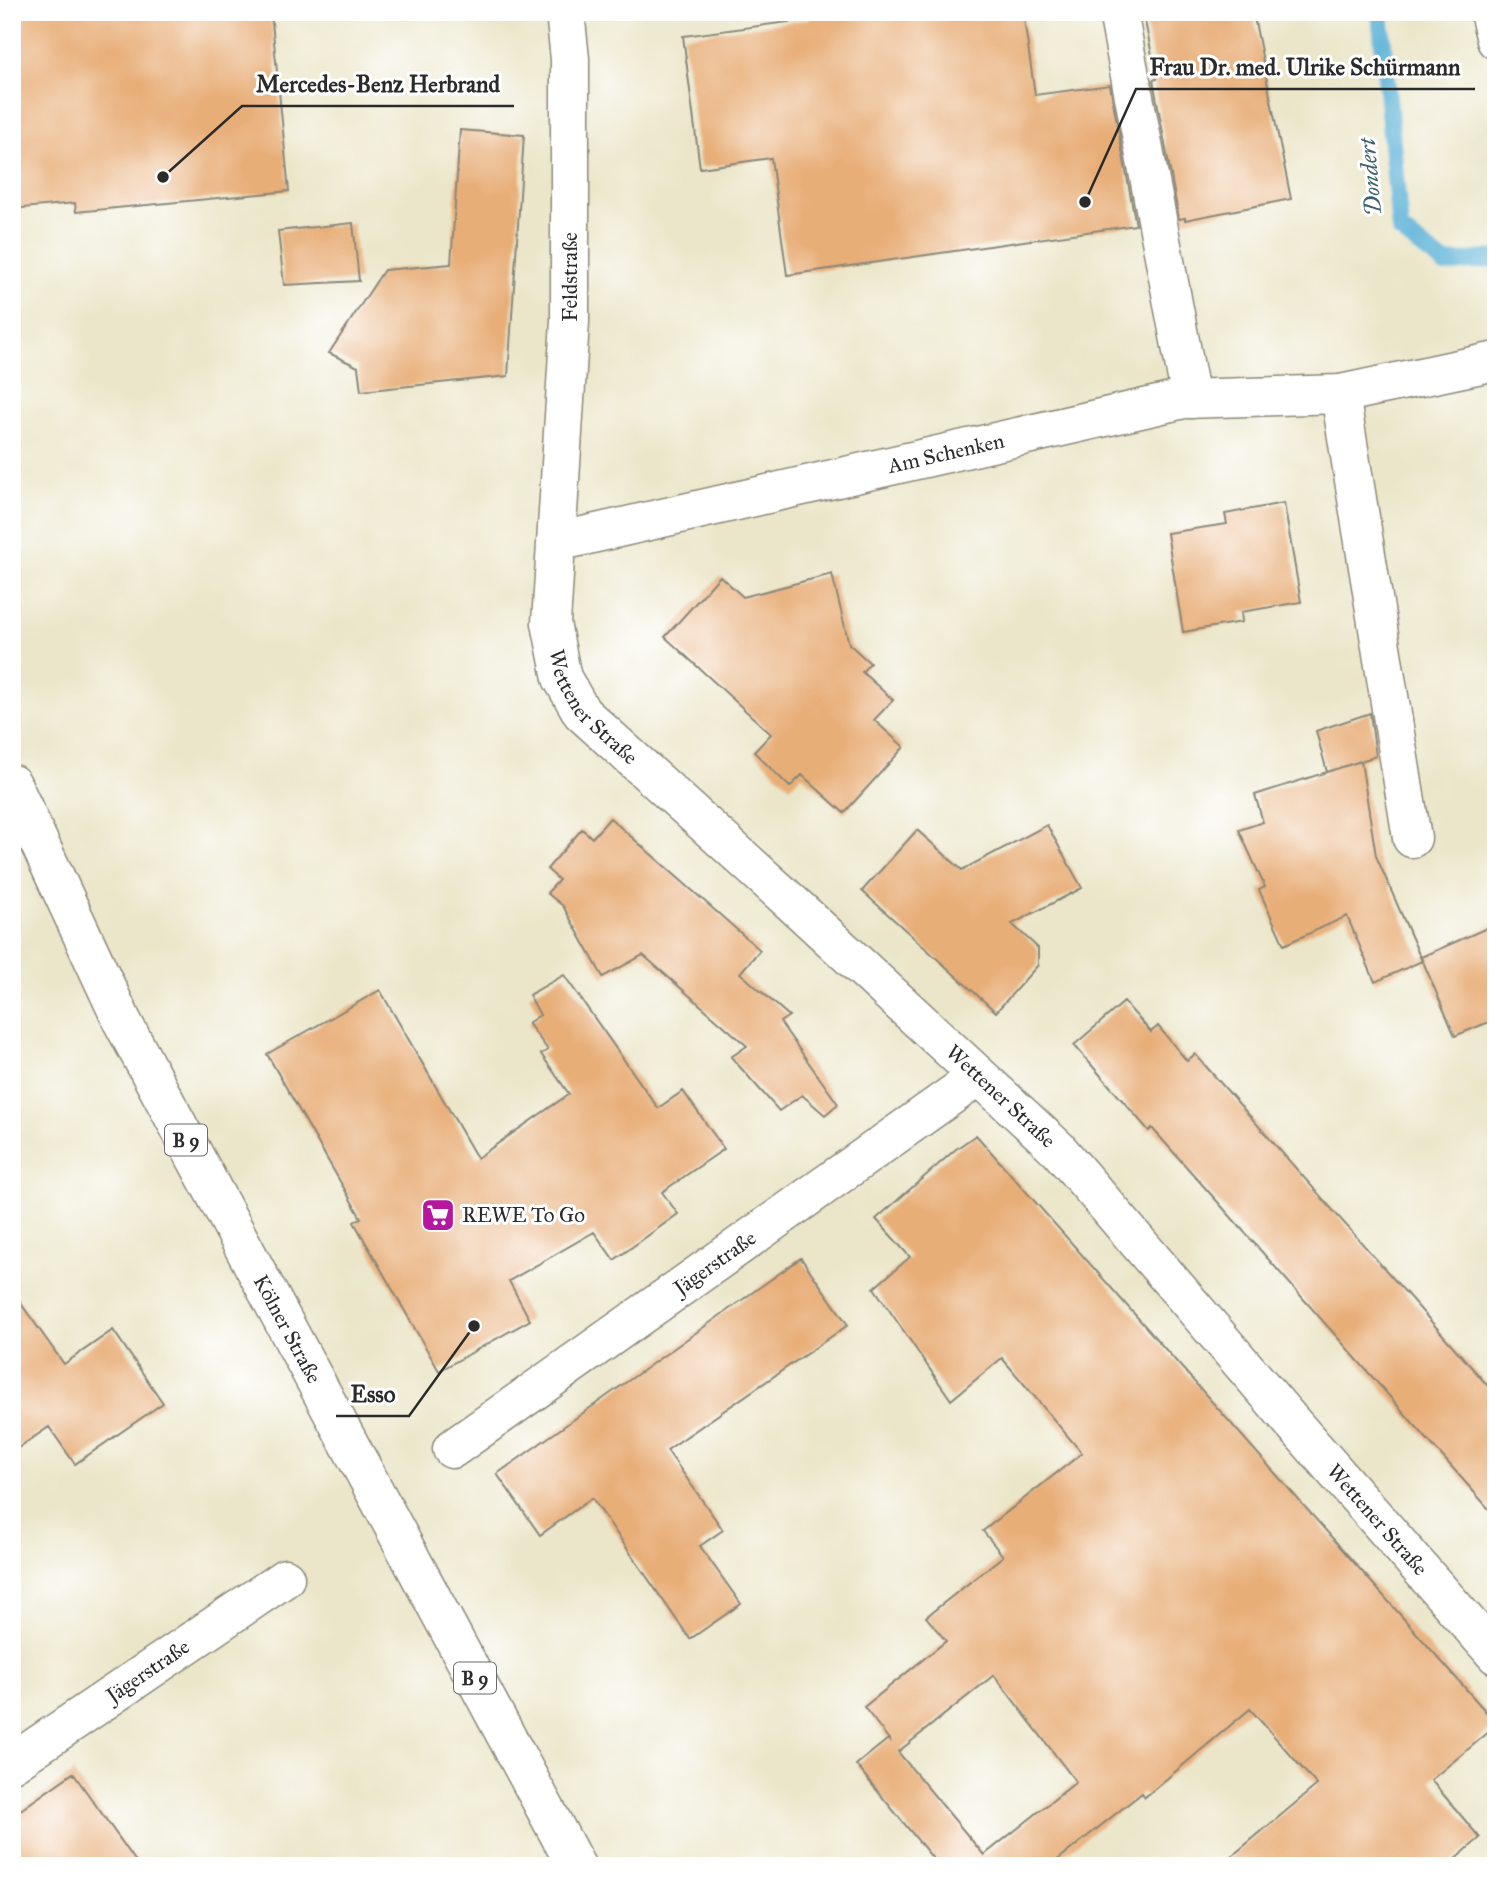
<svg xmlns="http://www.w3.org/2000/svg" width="1508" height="1878" font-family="'IM FELL Great Primer',serif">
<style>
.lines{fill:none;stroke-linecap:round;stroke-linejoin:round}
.stream{stroke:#5ab1d6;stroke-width:18}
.building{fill:#e8ae78;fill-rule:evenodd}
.minor-casing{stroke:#8b887a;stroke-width:41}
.major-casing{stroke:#8b887a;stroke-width:41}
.minor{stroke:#fff;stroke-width:38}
.major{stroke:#fff;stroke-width:38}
.labels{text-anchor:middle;stroke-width:6;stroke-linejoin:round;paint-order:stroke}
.shield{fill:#fff;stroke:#6b6b6b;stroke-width:2}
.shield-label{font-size:19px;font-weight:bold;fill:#2b2b2b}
.street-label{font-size:21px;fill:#2b2b2b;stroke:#fff}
.poi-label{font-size:21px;fill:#2b2b2b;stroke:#fff;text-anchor:start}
.water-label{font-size:23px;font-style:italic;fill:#3e616f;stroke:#fff}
.leader{fill:none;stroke:#2b2b2b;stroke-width:2.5}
.callout-dot{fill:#2b2b2b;stroke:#fff;stroke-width:2.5}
.callout-label{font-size:23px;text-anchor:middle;font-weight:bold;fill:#2b2b2b;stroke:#fff;stroke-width:6;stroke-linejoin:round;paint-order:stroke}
</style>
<rect width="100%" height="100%" fill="#fff"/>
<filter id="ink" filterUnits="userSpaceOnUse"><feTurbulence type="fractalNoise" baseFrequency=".0143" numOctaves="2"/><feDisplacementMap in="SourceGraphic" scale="14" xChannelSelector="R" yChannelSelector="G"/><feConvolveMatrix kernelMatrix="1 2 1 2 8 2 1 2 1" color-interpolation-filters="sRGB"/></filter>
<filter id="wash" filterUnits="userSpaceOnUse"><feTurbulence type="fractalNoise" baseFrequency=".00686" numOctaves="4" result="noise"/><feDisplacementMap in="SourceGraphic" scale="28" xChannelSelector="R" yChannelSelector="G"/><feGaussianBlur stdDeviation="1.57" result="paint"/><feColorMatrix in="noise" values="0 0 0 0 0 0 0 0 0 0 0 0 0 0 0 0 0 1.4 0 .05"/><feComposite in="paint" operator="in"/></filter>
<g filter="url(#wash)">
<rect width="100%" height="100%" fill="#ebe6c9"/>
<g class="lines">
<path class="stream" d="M 1380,12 L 1400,230 L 1445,264 L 1496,258"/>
</g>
<g id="blocks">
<path class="building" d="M 12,12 L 271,12 L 289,191 L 76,212 L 75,203 L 12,209 Z
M 810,12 L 1023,12 L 1035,95 L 1110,85 L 1136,225 L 787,275 L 771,158 L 700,168 L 683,36 L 811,19 Z
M 1143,12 L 1253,12 L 1291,199 L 1185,220 L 1185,218 L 1179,219 L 1153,80 L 1157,79 Z
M 460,130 L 524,135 L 508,376 L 361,391 L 358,367 L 329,353 L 384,270 L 451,264 Z
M 353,223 L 359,281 L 284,285 L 278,231 Z
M 1284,503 L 1301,602 L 1241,612 L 1242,622 L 1183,632 L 1167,533 L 1227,524 L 1225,514 Z
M 832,574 L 849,644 L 870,663 L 862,672 L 893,700 L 874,720 L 904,747 L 844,813 L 802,775 L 790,787 L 754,752 L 771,734 L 665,637 L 720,576 L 743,597 Z
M 1370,713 L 1376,756 L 1327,772 L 1316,731 Z
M 1361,761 L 1376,856 L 1422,961 L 1375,982 L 1347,916 L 1284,945 L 1259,890 L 1265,887 L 1239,830 L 1263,822 L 1255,795 Z
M 610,818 L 760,950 L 740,973 L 789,1016 L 780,1022 L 838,1104 L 825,1115 L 802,1095 L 779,1111 L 731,1057 L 747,1046 L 643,955 L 603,977 L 563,906 L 547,893 L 559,880 L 547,869 L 582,829 L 592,838 Z
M 1047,825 L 1082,888 L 1012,924 L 1038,948 L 1038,965 L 996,1012 L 862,891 L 917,830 L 962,870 Z
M 1496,924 L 1496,1019 L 1455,1036 L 1421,957 Z
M 564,975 L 658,1108 L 683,1091 L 724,1149 L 662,1192 L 678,1214 L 614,1260 L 594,1232 L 509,1281 L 530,1320 L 439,1371 L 354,1222 L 361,1218 L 267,1054 L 380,990 L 477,1158 L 569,1094 L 541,1054 L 548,1050 L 528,1023 L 540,1015 L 529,995 Z
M 1124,1002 L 1151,1032 L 1158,1026 L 1187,1061 L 1195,1054 L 1496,1395 L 1496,1517 L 1239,1226 L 1152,1128 L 1149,1131 L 1074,1045 Z
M 976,1135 L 1496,1723 L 1496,1726 L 1431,1780 L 1480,1838 L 1447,1866 L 1220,1866 L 1317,1785 L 1250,1709 L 1145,1797 L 1142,1793 L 1050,1866 L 939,1866 L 856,1765 L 888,1739 L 891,1742 L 864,1707 L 946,1641 L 926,1617 L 1003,1556 L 983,1531 L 1082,1453 L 1002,1358 L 951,1400 L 874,1288 L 910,1257 L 876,1219 L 956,1149 ZM 994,1675 L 1076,1782 L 984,1855 L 898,1752 Z
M 801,1258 L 848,1325 L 667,1450 L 723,1530 L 700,1546 L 741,1604 L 690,1639 L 592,1498 L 540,1535 L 497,1474 Z
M 12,1291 L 64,1364 L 113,1330 L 163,1403 L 75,1464 L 49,1427 L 12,1452 Z
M 73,1773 L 139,1866 L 12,1866 L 12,1816 Z"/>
</g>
</g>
<g filter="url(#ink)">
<use href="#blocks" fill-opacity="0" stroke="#8b887a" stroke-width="2"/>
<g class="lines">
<g class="minor-casing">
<g id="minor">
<path id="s1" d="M 565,12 L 570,59 L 570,321 L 551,623 L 562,678 L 582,713 L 803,913 L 1058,1149 L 1291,1421 L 1496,1655"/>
<path d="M 1118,12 L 1191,399"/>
<path d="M 1489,12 L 1496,40"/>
<path d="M 1340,394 L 1412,838"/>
<path id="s2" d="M 557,542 L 1184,399 L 1340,394 L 1496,361"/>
<path id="s3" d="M 452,1449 L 979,1076"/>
<path id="s4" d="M 12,1763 L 285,1578"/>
</g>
</g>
<g class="major-casing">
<g id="major">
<path id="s5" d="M 12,784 L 122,1021 L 576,1866"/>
</g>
</g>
<use href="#minor" class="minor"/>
<use href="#major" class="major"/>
</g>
</g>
<defs>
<g id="supermarket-square" transform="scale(1.75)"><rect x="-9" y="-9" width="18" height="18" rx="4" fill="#b5179e" stroke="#fff"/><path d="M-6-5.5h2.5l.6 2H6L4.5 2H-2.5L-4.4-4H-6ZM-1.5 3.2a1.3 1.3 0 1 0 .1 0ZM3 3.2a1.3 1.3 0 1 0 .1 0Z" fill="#fff"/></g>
</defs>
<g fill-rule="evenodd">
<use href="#supermarket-square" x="438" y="1215"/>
</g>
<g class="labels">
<g class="shield">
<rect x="165" y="1124.5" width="42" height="31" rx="5"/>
<rect x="454" y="1662.5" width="42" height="31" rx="5"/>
</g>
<g class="shield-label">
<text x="186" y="1147">B 9</text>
<text x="475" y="1685">B 9</text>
</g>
<g class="street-label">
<text transform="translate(570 277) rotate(-90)" y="7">Feldstraße</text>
<text dy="7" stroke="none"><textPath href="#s2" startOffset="399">Am Schenken</textPath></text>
<text dy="7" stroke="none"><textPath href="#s1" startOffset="709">Wettener Straße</textPath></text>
<text dy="7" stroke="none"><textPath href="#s1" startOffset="1276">Wettener Straße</textPath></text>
<text dy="7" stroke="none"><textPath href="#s3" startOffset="322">Jägerstraße</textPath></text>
<text dy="7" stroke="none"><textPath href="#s5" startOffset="611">Kölner Straße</textPath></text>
<text dy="7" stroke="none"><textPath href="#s1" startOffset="1843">Wettener Straße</textPath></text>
<text dy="7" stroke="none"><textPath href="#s4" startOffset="164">Jägerstraße</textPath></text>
</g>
<g class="poi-label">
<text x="462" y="1222">REWE To Go</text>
</g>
<g class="water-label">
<text transform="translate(1370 177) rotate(-95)" y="8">Dondert</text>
</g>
</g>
<path class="leader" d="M1085 202L1136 89H1475M163 177L242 106H514M474 1326L409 1416H336"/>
<g class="callout-dot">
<circle cx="1085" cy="202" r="7"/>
<circle cx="163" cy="177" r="7"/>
<circle cx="474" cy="1326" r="7"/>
</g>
<g class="callout-label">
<text x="1305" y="75">Frau Dr. med. Ulrike Schürmann</text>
<text x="378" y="92">Mercedes-Benz Herbrand</text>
<text x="373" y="1402">Esso</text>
</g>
<rect width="1508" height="1878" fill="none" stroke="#fff" stroke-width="42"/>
</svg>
